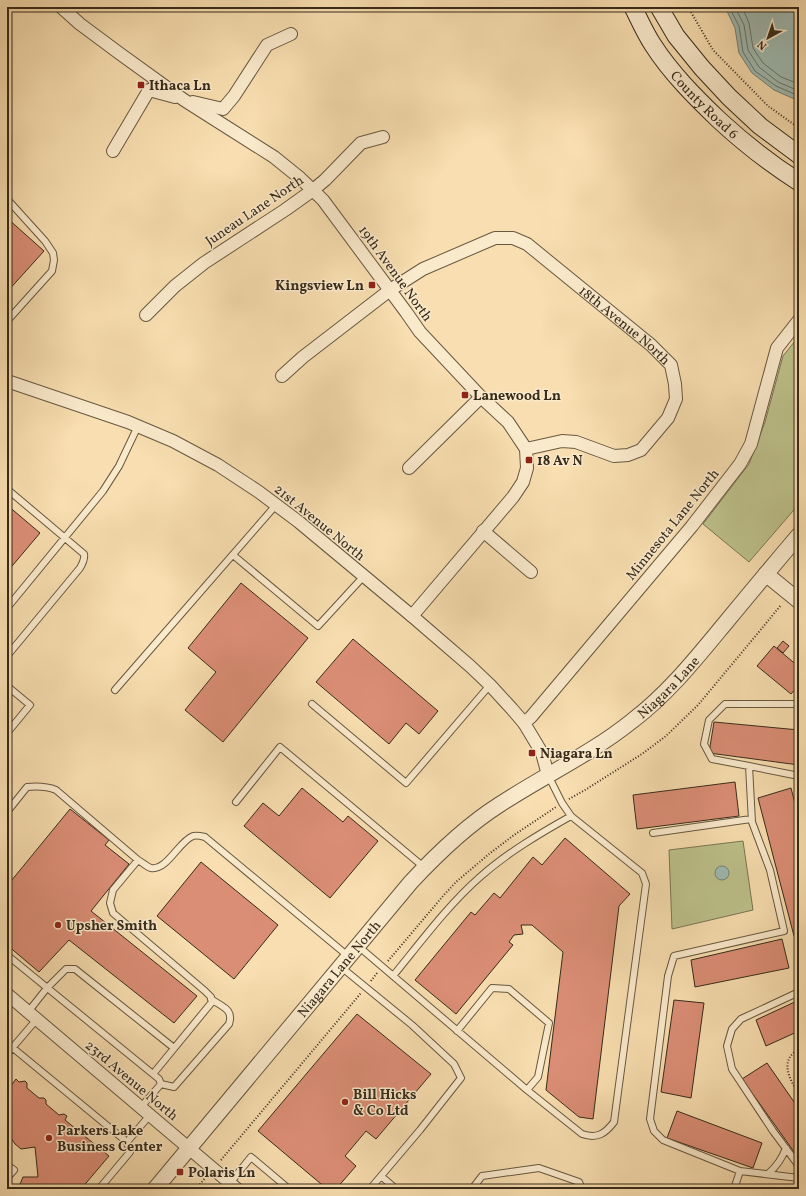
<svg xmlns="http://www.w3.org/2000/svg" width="806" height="1196" font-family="Vollkorn,serif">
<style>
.green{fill:#bdc18b;stroke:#7a7653}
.water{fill:#9fbbb3;stroke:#758176}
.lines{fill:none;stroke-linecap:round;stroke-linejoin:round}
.shore{stroke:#6b7367;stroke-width:1}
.building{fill:#db8e76;stroke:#372b1b}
.service-casing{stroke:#675840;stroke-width:8}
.minor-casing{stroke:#675840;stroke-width:14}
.tertiary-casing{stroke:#675840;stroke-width:17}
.secondary-casing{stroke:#372b1b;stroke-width:19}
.path{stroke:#372b1b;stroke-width:2;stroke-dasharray:1 2;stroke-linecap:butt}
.service{stroke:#faeacc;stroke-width:6}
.minor{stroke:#faeacc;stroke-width:12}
.tertiary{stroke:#faeacc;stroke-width:15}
.secondary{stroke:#faeacc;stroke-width:17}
.poi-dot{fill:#8f2418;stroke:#faeacc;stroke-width:1.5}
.labels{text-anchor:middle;stroke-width:3;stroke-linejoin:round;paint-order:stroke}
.poi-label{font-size:14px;font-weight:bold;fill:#372b1b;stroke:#faeacc;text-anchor:start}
.street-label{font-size:14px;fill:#372b1b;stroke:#faeacc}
</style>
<rect width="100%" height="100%" fill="#f8deb0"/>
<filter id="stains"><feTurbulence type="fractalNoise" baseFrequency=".005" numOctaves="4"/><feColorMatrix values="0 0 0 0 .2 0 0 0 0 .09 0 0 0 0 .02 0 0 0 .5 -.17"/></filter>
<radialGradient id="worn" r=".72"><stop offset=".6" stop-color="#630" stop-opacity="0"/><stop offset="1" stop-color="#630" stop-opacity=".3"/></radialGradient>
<path class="green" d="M 799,336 L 799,504 L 749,562 L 703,524 L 749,464 L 765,422 L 783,356 Z
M 743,841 L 753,910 L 672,929 L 669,850 Z"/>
<path class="water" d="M 725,7 L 799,7 L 799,101 L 774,90 L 752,73 L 739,53 L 735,28 Z
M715 873a7 7 0 1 1 14 0a7 7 0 1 1-14 0Z"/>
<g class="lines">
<path class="shore" d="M 729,7 L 739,26 L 743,52 L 755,71 L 776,86 L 799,96
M 735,7 L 744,25 L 748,50 L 759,67 L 778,82 L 799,91
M 742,7 L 749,23 L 753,48 L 763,63 L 781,77 L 799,84"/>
</g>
<path class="building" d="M 7,218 L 44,251 L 7,292 Z
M 7,505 L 40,533 L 7,572 Z
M 241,583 L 308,638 L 223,742 L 185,710 L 216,672 L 188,648 Z
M 353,639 L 438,711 L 419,734 L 406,723 L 389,744 L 316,682 Z
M 783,641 L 789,646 L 783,653 L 777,648 Z
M 774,646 L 799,667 L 799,685 L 791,694 L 757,666 Z
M 714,722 L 799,730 L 799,765 L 709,753 Z
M 735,782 L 739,816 L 637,829 L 633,795 Z
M 302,788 L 343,822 L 348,816 L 378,841 L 330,898 L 244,826 L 263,803 L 279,816 Z
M 791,788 L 799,819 L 799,935 L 794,936 L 758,798 Z
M 70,809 L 109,840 L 105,845 L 129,864 L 91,911 L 197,996 L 174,1023 L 69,940 L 39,972 L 7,945 L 7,886 Z
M 565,838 L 630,894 L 619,906 L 593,1119 L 579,1117 L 546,1090 L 563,952 L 532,925 L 521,925 L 523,934 L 514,935 L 509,942 L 513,945 L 456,1014 L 415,980 L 471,912 L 475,915 L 494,893 L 500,898 L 533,857 L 542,865 Z
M 201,862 L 278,925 L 234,979 L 157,916 Z
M 782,939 L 789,968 L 695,987 L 691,960 Z
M 674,1000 L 704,1003 L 691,1098 L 661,1092 Z
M 799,1000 L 799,1031 L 766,1046 L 756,1020 Z
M 357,1014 L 431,1074 L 376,1139 L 366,1131 L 345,1156 L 356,1166 L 336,1189 L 327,1189 L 258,1131 Z
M 767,1063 L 799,1109 L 799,1155 L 797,1156 L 742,1079 Z
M 16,1079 L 19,1082 L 25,1081 L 27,1083 L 27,1088 L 39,1098 L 44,1098 L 46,1100 L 46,1104 L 59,1115 L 64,1114 L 67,1116 L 65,1120 L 109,1156 L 81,1189 L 18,1189 L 23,1177 L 38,1177 L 35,1147 L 21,1149 L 15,1144 L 7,1132 L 7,1091 Z
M 677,1111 L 762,1143 L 753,1168 L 667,1138 Z"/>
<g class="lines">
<g class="service-casing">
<path id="service" d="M 7,199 L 45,241 L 53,253 L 54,260 L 52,271 L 7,321
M 7,489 L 84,554 C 85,559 83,563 80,568 L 7,656
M 233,555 L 318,626 L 364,576
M 7,608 L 103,491 L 119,466 L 138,426
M 7,686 L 30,705 L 7,733
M 115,690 L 276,505
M 312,704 L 406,783 L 490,685
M 749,766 L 799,776
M 236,802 L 280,747 L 425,868
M 7,812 L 27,787 C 38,786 46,786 56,790 L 138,860 C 142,862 147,867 151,868 C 167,871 179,841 193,836 C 196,835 201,836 205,837 L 348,956
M 653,833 L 751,819
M 138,860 L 113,890 L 110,903 L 113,913 L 205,991 L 211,997 L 212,1002 L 153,1074
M 358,946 L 527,1090 L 582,1134 C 597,1139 605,1134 614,1122 L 646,884 L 642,873 L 571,816 L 562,803 L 548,775
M 7,955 L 159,1079 L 161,1084 L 141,1107
M 341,967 L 412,1025 L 454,1064 L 461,1078 L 420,1130 L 370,1189
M 393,976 C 420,943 448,905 480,877 C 507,853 539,834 571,816
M 799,992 L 741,1019 L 732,1029 L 727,1046 L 732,1069 L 773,1131 L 796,1162 L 799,1167
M 28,1012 L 47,988 L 66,969 L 75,969 L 174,1048
M 457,1031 L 492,988 L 509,989 L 549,1023 L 538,1077 L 527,1090
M 13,1048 L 127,1142
M 7,1054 L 37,1019
M 161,1084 L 174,1087 L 229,1024 C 234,1009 222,1007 211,999
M 7,1165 L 14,1170 L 7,1178
M 740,1171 L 799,1178
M 768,1174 C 777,1166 782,1159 786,1148
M 381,1176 L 396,1189
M 230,1183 L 251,1157 L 289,1189
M 99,1189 L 130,1152 L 127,1142 L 150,1115
M 472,1189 L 482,1176 L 539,1168 L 579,1182 L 582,1189
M 734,1189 L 740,1171 L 663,1140 L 654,1131 L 650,1119 L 668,976 L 674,956 L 784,931 L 770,870 L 752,822 L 749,766 L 712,759 L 704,744 L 709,720 L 725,704 L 799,704"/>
</g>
<g class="minor-casing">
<g id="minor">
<path d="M 61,7 L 80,24 L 119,53 L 184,100 L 274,157 L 300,178 L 323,200 L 406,312 L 420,332 L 481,397 L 508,422 L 526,449 L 527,468 L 523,482 L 513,497 L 412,616"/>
<path d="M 193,102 L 223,109 L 234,96 L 267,45 L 291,34"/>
<path d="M 113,151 L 149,90 L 175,97"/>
<path d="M 146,315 L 175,286 L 204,263 L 285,210 L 313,190 L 325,180 L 361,143 L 383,137"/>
<path id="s1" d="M 282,376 L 303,357 L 390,290 L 423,269 L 495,238 L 513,238 L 527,244 L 651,345 L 671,365 L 675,384 L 676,399 L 668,418 L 641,450 L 628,455 L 614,456 L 576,442 L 562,441 L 526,449"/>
<path d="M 7,381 L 128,422 L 173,441 L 218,465 L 259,492 L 299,522 L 412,616 L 470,666 L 490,685 L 512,709 L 524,723 L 542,753 L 548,775"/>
<path d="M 409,468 L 481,397"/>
<path d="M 483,531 L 531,572"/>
<path d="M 524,723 L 531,717 L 692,526 L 740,464 L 751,444 L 777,348 L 799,320"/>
<path d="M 7,994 L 237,1189"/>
</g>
</g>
<g class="tertiary-casing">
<g id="tertiary">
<path d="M 766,574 L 799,601"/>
<path id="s2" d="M 155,1189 L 411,882 C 438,853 466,826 499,805 C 543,776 591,754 632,721 C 669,693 698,656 727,621 C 751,592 775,563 799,535"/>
</g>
</g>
<g class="secondary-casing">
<g id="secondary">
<path id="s3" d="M 633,7 C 639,19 645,33 653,45 C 671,73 695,97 719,120 C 745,144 769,163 799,182"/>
<path d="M 659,7 L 676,36 L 702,68 L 729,97 L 760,126 L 799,155"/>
</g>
</g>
<path class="path" d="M 688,7 L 713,50 L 768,106 L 799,128
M 569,799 L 585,790 L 642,754 L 666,736 L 698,705 L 758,633 L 781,605
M 388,961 L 443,896 L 456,882 L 489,854 L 514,835 L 556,807
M 371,981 L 377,973
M 799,1049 C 779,1060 789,1079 799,1094
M 221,1160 L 361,993
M 196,1189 L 206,1177"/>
<use href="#service" class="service"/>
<use href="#minor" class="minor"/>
<use href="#tertiary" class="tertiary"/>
<use href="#secondary" class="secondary"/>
</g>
<g class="poi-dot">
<rect x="137" y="81" width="8" height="8" rx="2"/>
<rect x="368" y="281" width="8" height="8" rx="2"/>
<rect x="461" y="391" width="8" height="8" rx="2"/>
<rect x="525" y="456" width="8" height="8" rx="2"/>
<rect x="528" y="749" width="8" height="8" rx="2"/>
<circle cx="58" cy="925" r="4"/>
<circle cx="345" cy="1102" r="4"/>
<circle cx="49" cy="1138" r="4"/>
<rect x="176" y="1168" width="8" height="8" rx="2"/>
</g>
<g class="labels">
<g class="poi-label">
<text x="149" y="90">Ithaca Ln</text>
<text x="364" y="290" text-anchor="end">Kingsview Ln</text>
<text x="473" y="400">Lanewood Ln</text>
<text x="537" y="465">18 Av N</text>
<text x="540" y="758">Niagara Ln</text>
<text x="66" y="930">Upsher Smith</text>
<text x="353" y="1099">Bill Hicks<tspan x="353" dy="16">&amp; Co Ltd</tspan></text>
<text x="57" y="1135">Parkers Lake<tspan x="57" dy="16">Business Center</tspan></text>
<text x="188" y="1177">Polaris Ln</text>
</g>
<g class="street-label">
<text dy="5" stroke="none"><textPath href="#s3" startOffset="122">County Road 6</textPath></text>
<text transform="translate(254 210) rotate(-34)" y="5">Juneau Lane North</text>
<text transform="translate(396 273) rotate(54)" y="5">19th Avenue North</text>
<text dy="5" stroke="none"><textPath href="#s1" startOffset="416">18th Avenue North</textPath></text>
<text transform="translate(320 522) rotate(39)" y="5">21st Avenue North</text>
<text transform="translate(672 524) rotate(-51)" y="5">Minnesota Lane North</text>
<text dy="5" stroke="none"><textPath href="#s2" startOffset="724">Niagara Lane</textPath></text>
<text dy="5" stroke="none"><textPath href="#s2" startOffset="287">Niagara Lane North</textPath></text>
<text transform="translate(132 1080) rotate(40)" y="5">23rd Avenue North</text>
</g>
</g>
<rect width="806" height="1196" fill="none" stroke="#f8deb0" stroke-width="24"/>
<rect x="8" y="8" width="790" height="1180" fill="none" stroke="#372b1b" stroke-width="2"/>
<rect x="12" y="12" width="782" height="1172" fill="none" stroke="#372b1b"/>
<g transform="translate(768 38) rotate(220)" stroke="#faeacc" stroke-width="3" paint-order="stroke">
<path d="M0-3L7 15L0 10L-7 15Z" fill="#372b1b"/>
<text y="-6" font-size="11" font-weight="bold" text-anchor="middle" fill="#372b1b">N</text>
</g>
<rect width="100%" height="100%" filter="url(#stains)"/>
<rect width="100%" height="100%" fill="url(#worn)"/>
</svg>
